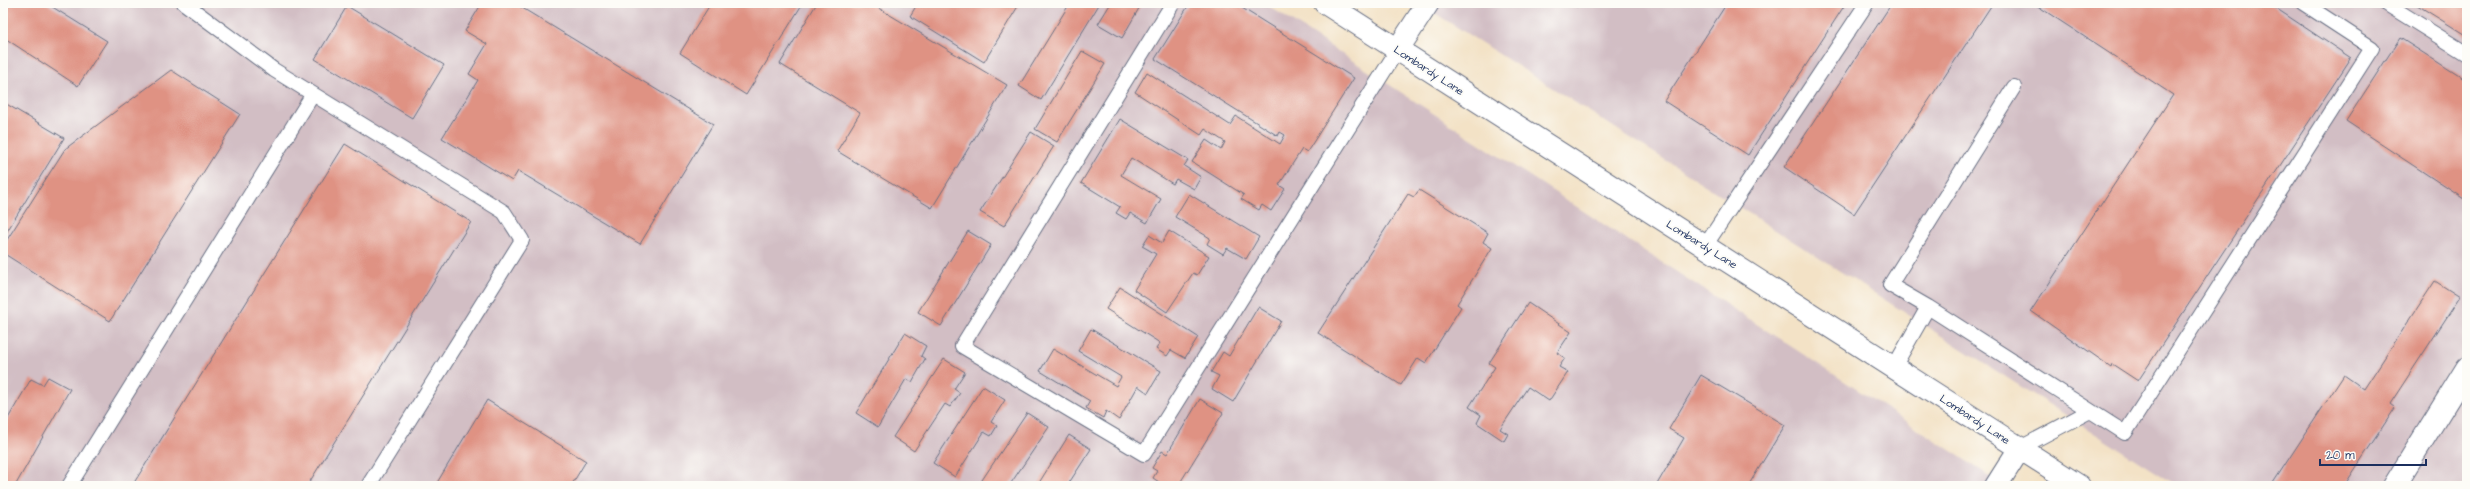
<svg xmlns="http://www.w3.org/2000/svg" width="2470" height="489" font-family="'Architects Daughter',sans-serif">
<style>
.industrial{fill:#d2bec4}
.building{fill:#df9283}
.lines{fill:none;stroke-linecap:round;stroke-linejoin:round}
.lane-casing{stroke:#676e82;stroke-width:16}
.street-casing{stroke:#676e82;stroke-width:24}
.secondary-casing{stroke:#676e82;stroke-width:24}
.lane{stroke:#fff;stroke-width:14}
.street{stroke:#fff;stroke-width:22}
.secondary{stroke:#fff;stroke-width:22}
.labels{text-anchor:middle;stroke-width:4;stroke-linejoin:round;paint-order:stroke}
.street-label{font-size:11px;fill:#1b2f5e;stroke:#fdfcf7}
</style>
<rect width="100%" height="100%" fill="#fdfcf7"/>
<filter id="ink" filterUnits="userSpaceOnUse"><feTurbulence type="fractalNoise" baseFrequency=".025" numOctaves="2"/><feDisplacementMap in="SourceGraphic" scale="8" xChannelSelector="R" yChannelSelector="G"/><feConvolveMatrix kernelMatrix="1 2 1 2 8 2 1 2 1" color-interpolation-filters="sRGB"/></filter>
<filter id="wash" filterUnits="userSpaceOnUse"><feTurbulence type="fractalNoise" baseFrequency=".012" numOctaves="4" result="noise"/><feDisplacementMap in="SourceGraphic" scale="16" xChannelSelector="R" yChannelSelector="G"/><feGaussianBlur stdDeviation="0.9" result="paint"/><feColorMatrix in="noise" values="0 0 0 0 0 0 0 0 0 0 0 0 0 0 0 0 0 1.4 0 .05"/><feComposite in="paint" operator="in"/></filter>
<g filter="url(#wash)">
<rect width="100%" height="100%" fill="#f3e2c6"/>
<path class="industrial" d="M 3,3 L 1264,3 L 2005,486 L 3,486 Z
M 1419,3 L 2467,3 L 2467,486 L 2177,486 Z"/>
<g id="blocks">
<path class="building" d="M 3,3 L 46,3 L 107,41 L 78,86 L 3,37 Z
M 482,3 L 514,3 L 713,124 L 640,244 L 518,171 L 512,181 L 442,138 L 478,80 L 469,74 L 487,44 L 465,31 Z
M 711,3 L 803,3 L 746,95 L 680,53 Z
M 817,3 L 877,3 L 875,6 L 1007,85 L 932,208 L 837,151 L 860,113 L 780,64 Z
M 918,3 L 1020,3 L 984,62 L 910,16 Z
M 1070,3 L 1100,3 L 1041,100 L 1019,86 Z
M 1111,3 L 1142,3 L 1122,38 L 1098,24 Z
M 1190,3 L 1234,3 L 1354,78 L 1307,152 L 1302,149 L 1279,185 L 1285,189 L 1271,211 L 1262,205 L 1259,210 L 1241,199 L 1244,195 L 1192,162 L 1206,140 L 1221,150 L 1225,142 L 1205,129 L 1201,135 L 1135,92 L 1147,72 L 1230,125 L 1236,116 L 1280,144 L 1285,135 L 1280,132 L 1278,136 L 1155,59 Z
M 1567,3 L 1580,3 L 1577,7 Z
M 1727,3 L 1846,3 L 1748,155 L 1664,101 Z
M 1892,3 L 1993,3 L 1854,214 L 1784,167 Z
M 2033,3 L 2268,3 L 2351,58 L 2138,381 L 2112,364 L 2111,367 L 2031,311 L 2173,95 Z
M 2414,3 L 2467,3 L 2467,36 Z
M 347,6 L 444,65 L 412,118 L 315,59 Z
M 2400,38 L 2467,81 L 2467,201 L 2346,121 Z
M 1082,51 L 1105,64 L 1057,142 L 1035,129 Z
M 171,70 L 240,114 L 110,321 L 3,253 L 3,246 L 65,149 Z
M 3,102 L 64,138 L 3,238 Z
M 1120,119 L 1188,160 L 1184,166 L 1201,177 L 1194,189 L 1176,179 L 1173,184 L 1131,158 L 1121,175 L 1161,199 L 1147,223 L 1130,213 L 1126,219 L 1116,213 L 1120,207 L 1081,183 Z
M 1031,132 L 1054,146 L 1004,226 L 980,212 Z
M 345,144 L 471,222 L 307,486 L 132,486 Z
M 1419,190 L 1488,233 L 1483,242 L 1492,248 L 1457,304 L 1461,307 L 1426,363 L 1418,358 L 1401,385 L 1318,333 L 1408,194 L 1414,197 Z
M 1189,194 L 1259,237 L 1246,259 L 1227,248 L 1223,254 L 1207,244 L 1210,238 L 1175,217 Z
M 968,231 L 991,245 L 941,326 L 918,312 Z
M 1169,231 L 1209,256 L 1197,275 L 1193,273 L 1167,312 L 1134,290 L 1156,254 L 1142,246 L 1149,235 L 1162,243 Z
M 2435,281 L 2460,297 L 2390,404 L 2395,408 L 2344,486 L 2271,486 L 2344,375 L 2364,389 Z
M 1120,287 L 1198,337 L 1185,358 L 1171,350 L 1167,356 L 1156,349 L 1160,343 L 1106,309 Z
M 1528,303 L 1571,332 L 1557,353 L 1565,358 L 1559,367 L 1568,372 L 1549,401 L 1528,387 L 1500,429 L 1508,434 L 1504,441 L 1477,423 L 1481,415 L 1469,407 L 1495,367 L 1489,363 Z
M 1258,307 L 1281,321 L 1233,402 L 1212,389 L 1219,376 L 1211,372 L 1223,352 L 1229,356 Z
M 1091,329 L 1161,371 L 1148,393 L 1138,386 L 1119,420 L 1106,411 L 1103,418 L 1086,408 L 1090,401 L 1040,371 L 1053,349 L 1116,386 L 1121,377 L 1078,351 Z
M 905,333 L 926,346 L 921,356 L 925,359 L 912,382 L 906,379 L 878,427 L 856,413 Z
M 944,359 L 965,372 L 954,389 L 960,393 L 950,407 L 945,404 L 914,451 L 893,437 Z
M 1701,375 L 1785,425 L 1748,486 L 1656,486 L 1684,438 L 1669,429 Z
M 48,377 L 70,389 L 15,486 L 3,486 L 3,427 L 31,379 L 43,385 Z
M 983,386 L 1005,400 L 991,422 L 997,426 L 991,436 L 984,432 L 955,477 L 933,463 Z
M 1200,399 L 1223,413 L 1178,486 L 1165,486 L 1153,478 L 1157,471 L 1152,468 L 1162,451 L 1167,454 Z
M 487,400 L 586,461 L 571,486 L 435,486 Z
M 1027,413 L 1049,427 L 1009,486 L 978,486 Z
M 1069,435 L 1091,449 L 1067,486 L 1037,486 Z"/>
</g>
</g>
<g filter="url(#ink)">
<use href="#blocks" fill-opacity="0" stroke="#676e82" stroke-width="1"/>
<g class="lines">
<g class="lane-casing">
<path id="lane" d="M 184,3 L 274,70 L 504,212 L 522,240 L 368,486
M 1173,3 L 962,346 L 1144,454 L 1398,49
M 2385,3 L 2467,54
M 1705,246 L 1867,3
M 1928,307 L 1890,285 L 2014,87
M 1894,367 L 1928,307 L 2125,433 L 2372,48 L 2303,3
M 2020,448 L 2090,411
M 69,486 L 313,94"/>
</g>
<g class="street-casing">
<path id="street" d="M 1398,49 L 1428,3
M 1996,486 L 2020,448
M 2394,486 L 2467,368"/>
</g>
<g class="secondary-casing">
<path id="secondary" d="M 1325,3 L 2079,486"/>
</g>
<use href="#lane" class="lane"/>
<use href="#street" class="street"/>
<use href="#secondary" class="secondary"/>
</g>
</g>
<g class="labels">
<g class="street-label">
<text transform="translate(1429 70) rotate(33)" y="4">Lombardy Lane</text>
<text transform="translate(1702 244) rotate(32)" y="4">Lombardy Lane</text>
<text transform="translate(1975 419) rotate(33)" y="4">Lombardy Lane</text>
</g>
</g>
<rect width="2470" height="489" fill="none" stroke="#fdfcf7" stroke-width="16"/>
<path d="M2320 459v6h106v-6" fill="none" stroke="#1b2f5e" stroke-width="2"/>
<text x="2326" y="459" font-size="12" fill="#1b2f5e" stroke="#fdfcf7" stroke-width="3" paint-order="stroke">20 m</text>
</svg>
